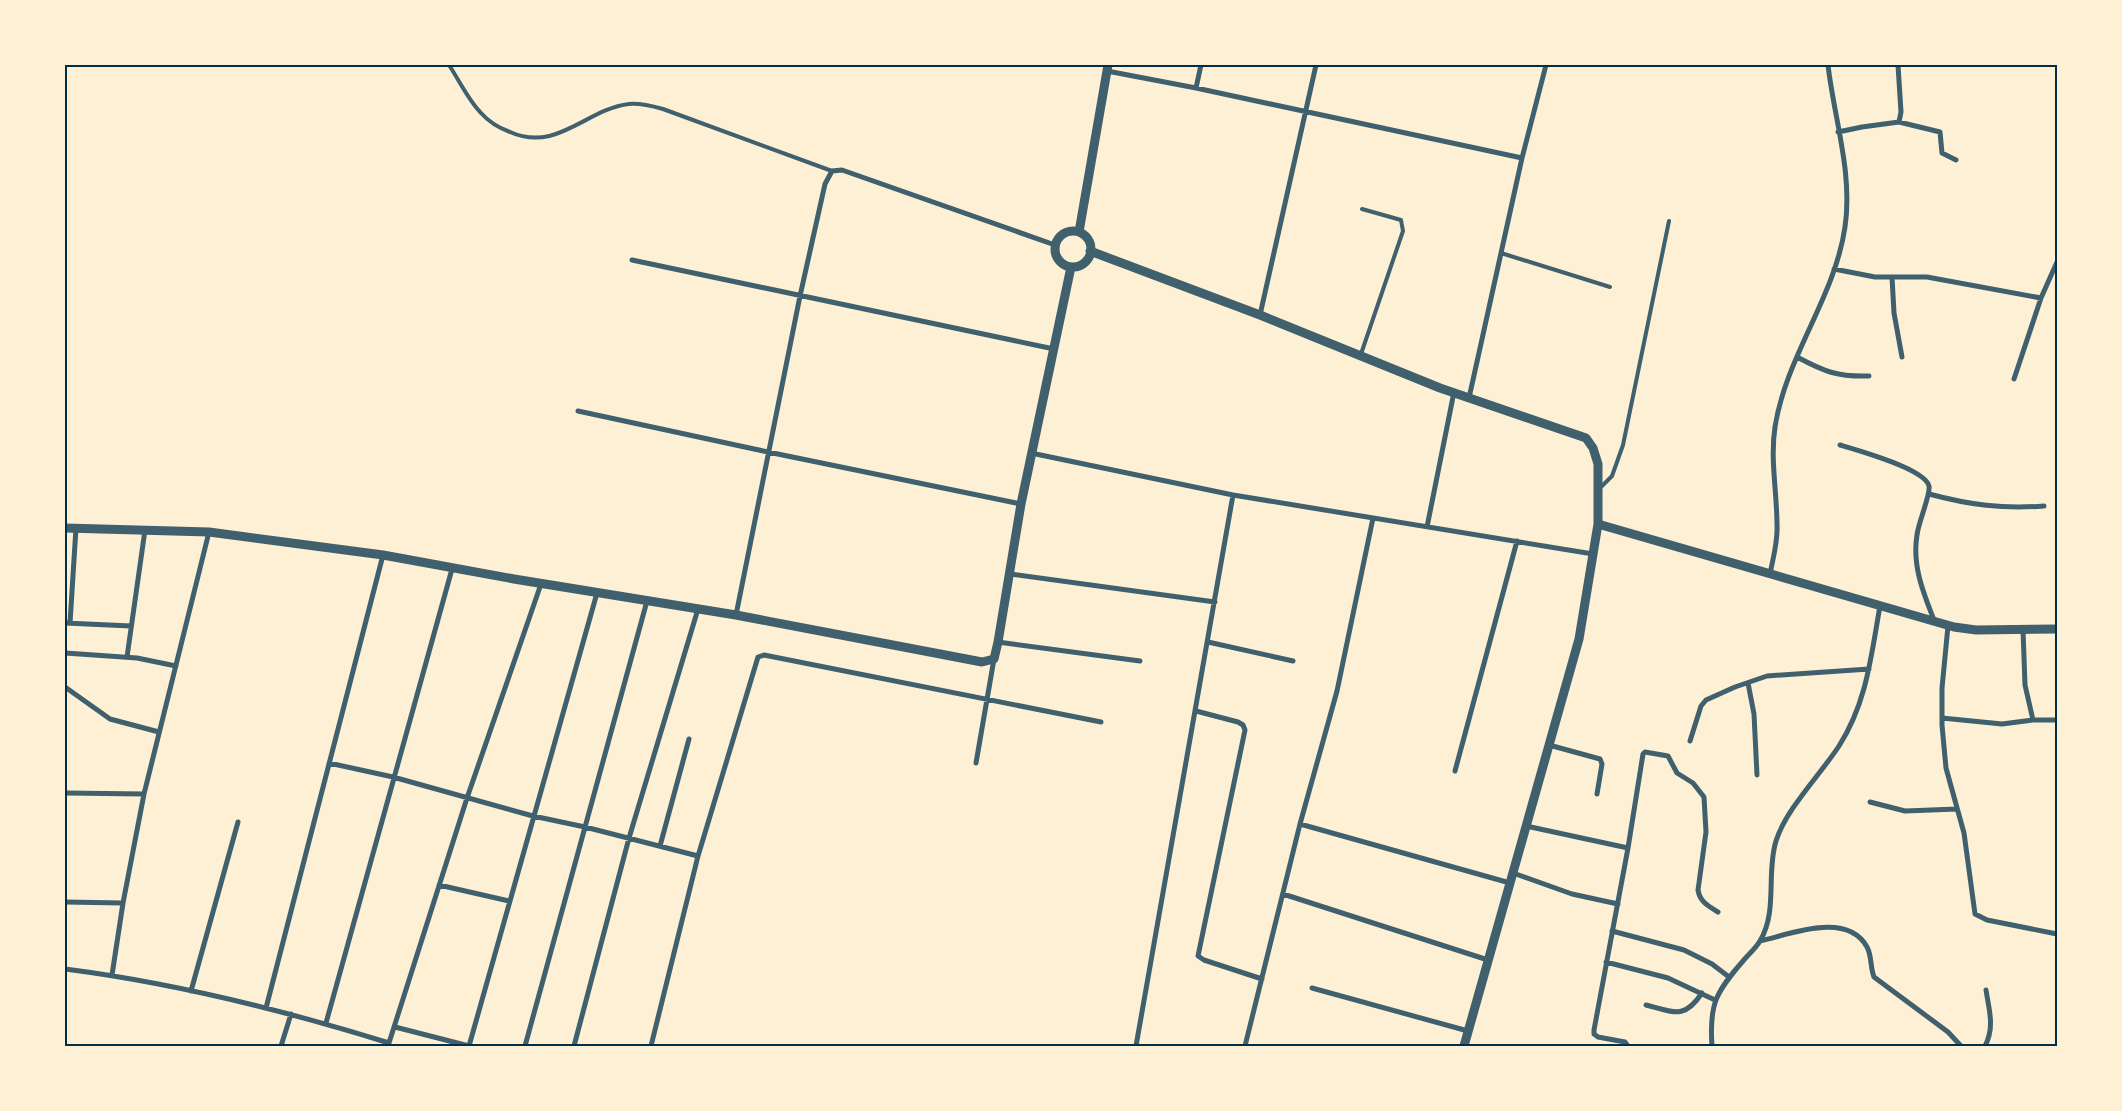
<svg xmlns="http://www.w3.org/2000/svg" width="2122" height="1111" font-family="Quicksand,sans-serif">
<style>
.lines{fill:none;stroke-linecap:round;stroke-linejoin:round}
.service{stroke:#3f606c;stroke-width:4}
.minor{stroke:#3f606c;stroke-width:5}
.tertiary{stroke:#3f606c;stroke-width:9}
.neatline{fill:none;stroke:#003049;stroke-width:2}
</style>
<rect width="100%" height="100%" fill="#fdf0d5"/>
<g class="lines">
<path class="service" d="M 449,65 C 459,80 468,100 481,113 C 489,122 499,128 510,132 C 557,153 586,109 629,104 C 640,103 652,106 663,109 L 832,171
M 1501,253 L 1610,287
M 1361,354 L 1403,231 L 1401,220 L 1362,209
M 1599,489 L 1612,476 L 1623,445 L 1669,221"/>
<path class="minor" d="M 1107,71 L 1196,88 L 1522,158
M 1196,88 L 1201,65
M 1899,122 L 1940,132 L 1942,153 L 1956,160
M 1838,132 L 1862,127 L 1899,122 L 1901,112 L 1898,65
M 632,260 L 1054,349
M 1834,269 L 1875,277 L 1927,277 L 2041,298
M 1892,277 L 1894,313 L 1902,357
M 1260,315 L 1316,65
M 1797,357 C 1825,372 1838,377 1869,376
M 2014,379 L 2041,298 L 2057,262
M 1469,398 L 1522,158 L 1546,65
M 578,411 L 768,452 L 1021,504
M 1840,445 C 1857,450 1925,469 1929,486 C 1931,494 1918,523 1917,535 C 1912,565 1923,592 1934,620
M 1031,453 L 1233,495 L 1593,554
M 1929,494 C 1970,505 2002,509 2044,506
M 1427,527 L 1454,392
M 1010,574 L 1215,602
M 1770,574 C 1773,558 1778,542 1777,525 C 1777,492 1770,459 1775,427 C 1786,356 1835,297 1845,227 C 1853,173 1834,118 1828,65
M 736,615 L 800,296 L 825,184 L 832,171 L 842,170 L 1055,245
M 65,623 L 131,626
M 70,623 L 76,528
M 1948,626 L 1942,688 L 1942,725 L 1946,768 L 1964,833 L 1975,914 L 1987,920 L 2057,934
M 2023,630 L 2025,685 L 2033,720
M 998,642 L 1140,661
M 1208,642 L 1293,661
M 65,653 L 137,658 L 176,666
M 127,657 L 145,530
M 1748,683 L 1754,714 L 1757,775
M 65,687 L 110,719 L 159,732
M 1196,711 L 1238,722 L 1243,725 L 1245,730 L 1198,956 L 1204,960 L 1262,979
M 1942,718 L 2002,724 L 2033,720 L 2057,720
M 1690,741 L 1701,706 L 1706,700 L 1735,687 L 1767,676 L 1869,669
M 1549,745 L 1600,759 L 1602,764 L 1597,794
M 329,763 L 393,777 L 533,816 L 585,827 L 698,856
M 976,763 L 994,659
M 1455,771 L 1517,541
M 65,793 L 144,794
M 1870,802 L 1905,811 L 1957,809
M 1300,824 L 1510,883
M 1526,826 L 1628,848
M 660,846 L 689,739
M 1513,873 L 1572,894 L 1618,904
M 439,885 L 509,901
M 1283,894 L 1488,960
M 65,902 L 123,903
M 1612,931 L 1684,950 L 1712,964 L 1729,977
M 1760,941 C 1791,934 1847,911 1867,947 C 1872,956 1870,967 1874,977 L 1948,1032 L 1961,1046
M 1606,962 L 1668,978 L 1715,1000
M 65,969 C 175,983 283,1010 389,1043
M 112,975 L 123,903 L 144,794 L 209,532
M 1312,988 L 1468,1031
M 191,991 L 238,822
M 1646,1005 C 1674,1012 1684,1020 1702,993
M 266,1008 L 383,555
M 326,1023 L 452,569
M 395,1027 L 469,1046 L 597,593
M 281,1046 L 291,1014
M 388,1046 L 467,798 L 541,584
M 525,1046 L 647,601
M 574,1046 L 629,838 L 698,609
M 651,1046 L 698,856 L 758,657 L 764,655 L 1101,722
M 1136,1046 L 1233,495
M 1245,1046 L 1300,824 L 1337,691 L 1373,518
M 1628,1046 L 1625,1042 L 1598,1037 L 1594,1034 L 1594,1030 L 1628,848 L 1643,754 L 1645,752 L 1668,756 L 1677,773 L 1693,783 L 1704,797 L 1706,832 L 1698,890 C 1700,902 1708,906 1718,912
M 1712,1046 C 1709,1004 1716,992 1743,961 C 1748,955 1756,948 1760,941 C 1778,911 1766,873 1776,841 C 1786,809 1820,775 1839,746 C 1867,702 1871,656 1880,606
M 1985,1046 C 1995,1027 1989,1010 1986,990"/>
<path class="tertiary" d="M1055 249a18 18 0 1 1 36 0a18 18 0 1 1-36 0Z
M 1079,232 L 1108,65
M 1090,251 L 1260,315 L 1440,388 L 1586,438 L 1593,448 L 1598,464 L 1598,524 L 1579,639 L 1464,1046
M 1598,524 L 1954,627 L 1976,630 L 2057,629
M 65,528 L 209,532 L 383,555 L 514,579 L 736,615 L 982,662 L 994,659 L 998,642 L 1021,504 L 1071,267"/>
</g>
<rect width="2122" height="1111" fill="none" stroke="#fdf0d5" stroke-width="132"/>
<rect x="66" y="66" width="1990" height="979" class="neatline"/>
</svg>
